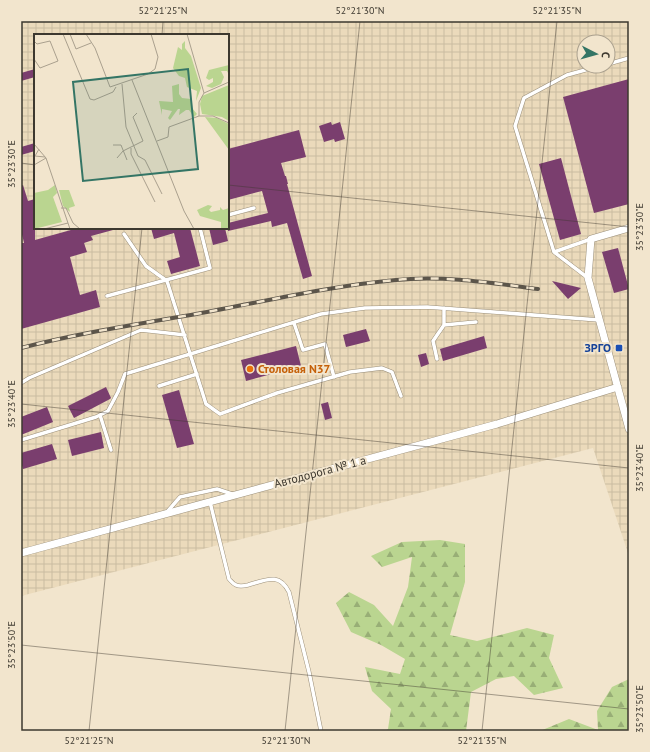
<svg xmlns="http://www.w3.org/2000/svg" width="650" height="752" font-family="'PT Sans',sans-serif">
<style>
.industrial{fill:url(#industrial-grid);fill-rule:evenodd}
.forest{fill:url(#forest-firs)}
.building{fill:#7a3e6e}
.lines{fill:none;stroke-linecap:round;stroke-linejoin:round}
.lane-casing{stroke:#9c907a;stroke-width:4.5}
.street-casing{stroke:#9c907a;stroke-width:8}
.lane{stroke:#fff;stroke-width:3.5}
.street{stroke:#fff;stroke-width:7}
.rail-casing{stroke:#5c554a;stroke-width:4}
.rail{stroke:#f2e5cd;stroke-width:2.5;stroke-dasharray:8;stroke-linecap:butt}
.ticks{fill:none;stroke:#3d382f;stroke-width:1;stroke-opacity:0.45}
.transit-dot{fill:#1a4fb4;stroke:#f2e5cd;stroke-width:1.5}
.food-dot{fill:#e8710a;stroke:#f2e5cd;stroke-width:1.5}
.labels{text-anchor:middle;stroke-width:4;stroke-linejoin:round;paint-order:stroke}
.transit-label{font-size:12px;font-weight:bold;fill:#164399;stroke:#f2e5cd;text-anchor:end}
.food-label{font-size:12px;font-weight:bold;fill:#c56008;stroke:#f2e5cd;text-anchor:start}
.street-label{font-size:12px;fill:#3d382f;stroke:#f2e5cd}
.inset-road{fill:none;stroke:#aaa08e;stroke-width:1}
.view{fill:#347565;fill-opacity:0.15;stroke:#347565;stroke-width:2}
.inset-edge{fill:none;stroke:#3d382f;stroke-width:2}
.neatline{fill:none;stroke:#3d382f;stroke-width:1.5}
.ticks-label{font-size:10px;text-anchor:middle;fill:#3d382f}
</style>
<defs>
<pattern id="industrial-grid" width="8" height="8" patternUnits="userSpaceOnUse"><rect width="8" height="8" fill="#ebdabb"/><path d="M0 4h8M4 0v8" fill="none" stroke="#cabca1"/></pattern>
<pattern id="forest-firs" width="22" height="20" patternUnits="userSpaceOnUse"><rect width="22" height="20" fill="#bad590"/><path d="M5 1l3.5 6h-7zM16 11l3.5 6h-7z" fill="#98ae76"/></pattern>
</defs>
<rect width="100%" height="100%" fill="#f2e5cd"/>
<path class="industrial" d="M 21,21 L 629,21 L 629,556 L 593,448 L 21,596 ZM 35,35 L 228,35 L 228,228 L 35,228 ZM 584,42 L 608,42 L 608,66 L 584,66 Z"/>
<path class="forest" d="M 440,540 L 465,544 L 465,582 L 450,635 L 477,641 L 527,628 L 554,635 L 549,658 L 563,688 L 534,695 L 514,676 L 496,679 L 471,692 L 466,731 L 385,731 L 388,729 L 391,709 L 372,691 L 365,667 L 400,674 L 405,659 L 381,645 L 351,632 L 336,603 L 349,592 L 374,605 L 393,626 L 408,587 L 412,557 L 382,567 L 371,556 L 402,542 Z
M 629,679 L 629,731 L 540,731 L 569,719 L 598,730 L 597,711 L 612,687 Z"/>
<path class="building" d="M 35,69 L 35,77 L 21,81 L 21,73 Z
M 629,79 L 629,204 L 594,213 L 563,97 Z
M 331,122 L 332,125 L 340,122 L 345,139 L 335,142 L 334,139 L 324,142 L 319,126 Z
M 299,130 L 306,157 L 281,163 L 285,176 L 286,176 L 288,184 L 287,184 L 312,276 L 303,279 L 287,223 L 272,227 L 271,221 L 228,231 L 228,223 L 268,213 L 262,191 L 228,200 L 228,149 Z
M 35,143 L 35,151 L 21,155 L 21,147 Z
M 561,158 L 581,234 L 560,240 L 539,164 Z
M 23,185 L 28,201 L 35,199 L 35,240 L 78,228 L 112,228 L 113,230 L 91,236 L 93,240 L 84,243 L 87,252 L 70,257 L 80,295 L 96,290 L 100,307 L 21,329 L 21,243 L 24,243 L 21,230 L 21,186 Z
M 151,228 L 190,228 L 200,266 L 171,274 L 167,261 L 180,257 L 174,233 L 154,239 Z
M 209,228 L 225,228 L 228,241 L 213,245 Z
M 618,248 L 629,289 L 614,293 L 602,252 Z
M 552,281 L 581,288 L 568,299 Z
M 366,329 L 370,341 L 346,347 L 343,335 Z
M 484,336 L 487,348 L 443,361 L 440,349 Z
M 296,346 L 301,366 L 246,381 L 241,360 Z
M 426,353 L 429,364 L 421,367 L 418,355 Z
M 106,387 L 111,398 L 110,399 L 74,418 L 68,406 Z
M 179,390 L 194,444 L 177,448 L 162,395 Z
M 328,402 L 332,418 L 325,420 L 321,404 Z
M 47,407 L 53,422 L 21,435 L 21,417 Z
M 101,432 L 104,448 L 72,456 L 68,440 Z
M 52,444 L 57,459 L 23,469 L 21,462 L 21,453 Z"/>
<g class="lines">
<g class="lane-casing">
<path id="lane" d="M 608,64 L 629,58
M 228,215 L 254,208
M 124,234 L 146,266 L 167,281 L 206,404 L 220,414 L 277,393 L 350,372 L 382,368 L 392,372 L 401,396
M 554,252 L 591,239
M 588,278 L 554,252 L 515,126 L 524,98 L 567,75 L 600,66
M 107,296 L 210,268 L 200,228
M 294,323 L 303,350 L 325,344 L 334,377
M 444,325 L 476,322
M 437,359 L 433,341 L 444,325 L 444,308
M 21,383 L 29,378 L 141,330 L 185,335
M 159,386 L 197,374
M 100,415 L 111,450
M 21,440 L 96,417 L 108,411 L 118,392 L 125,374 L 321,314 L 365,308 L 427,307 L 599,320
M 210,502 L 229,579 C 231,581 233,584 236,585 C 240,587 244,586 248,585 C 266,580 279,572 289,592 L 309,672 L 321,731
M 167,512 L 180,497 L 217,489 L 232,494"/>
</g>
<g class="street-casing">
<path id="street" d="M 629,228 L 591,239 L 588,278 L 629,429
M 21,553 L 497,424 L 618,387"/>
</g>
<use href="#lane" class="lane"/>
<use href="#street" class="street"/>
<g class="rail-casing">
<path id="rail" d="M 21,348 C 79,333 138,324 196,314 C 263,302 329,286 396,280 C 443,275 492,283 538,289"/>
</g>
<use href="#rail" class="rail"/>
</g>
<path class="ticks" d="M 162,35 L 163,21M 21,163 L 35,165M 228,185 L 629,227M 21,404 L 629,468M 21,645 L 629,709M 89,731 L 142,228M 285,731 L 360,21M 482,731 L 557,21"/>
<rect class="transit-dot" x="615" y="344" width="8" height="8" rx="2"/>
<circle class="food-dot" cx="250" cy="369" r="4"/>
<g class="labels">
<g class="transit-label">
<text x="611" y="352">ЗРГО</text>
</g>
<g class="food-label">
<text x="258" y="373">Столовая N37</text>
</g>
<g class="street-label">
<text transform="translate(320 472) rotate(-15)" y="4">Автодорога № 1 а</text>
</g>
</g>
<g transform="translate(34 34)">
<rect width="195" height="195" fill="#f2e5cd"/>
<path d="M 25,156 L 35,156 L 41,172 L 35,174 L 36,178 L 29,172 Z" fill="#bad590"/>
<path d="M 151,7 L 151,14 L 157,22 L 167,54 L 162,67 L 163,57 L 153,53 L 151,44 L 145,42 L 139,34 L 144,13 L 148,16 L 148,10 ZM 195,31 L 195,41 L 193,37 L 187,37 L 190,43 L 187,50 L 178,54 L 172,52 L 179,48 L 179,44 L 175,46 L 172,44 L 175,36 ZM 145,50 L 145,60 L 148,64 L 157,65 L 158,74 L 163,80 L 160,83 L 155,76 L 152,76 L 145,81 L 146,75 L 144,75 L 136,86 L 134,84 L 138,77 L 128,75 L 128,81 L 125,67 L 139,68 L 138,52 ZM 195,51 L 195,87 L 188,83 L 168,80 L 166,70 L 168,62 ZM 171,83 L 183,84 L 195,90 L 195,116 ZM 21,151 L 23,159 L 19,163 L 28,188 L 0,195 L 0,159 L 14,156 ZM 174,171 L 178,172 L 175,176 L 177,178 L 186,176 L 186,173 L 189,176 L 195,174 L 194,195 L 187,195 L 187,188 L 166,182 L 163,176 Z" fill="#bad590"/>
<path class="inset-road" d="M 29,0 L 56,65 L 60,66 L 79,58 L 82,53M 36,0 L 42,15 L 57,9M 52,0 L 61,14 L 76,53 L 114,40 L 121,35 L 124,23 L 117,0M 153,0 L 170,59M 0,7 L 3,10 L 16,7 L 24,27 L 6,34 L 0,25M 98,46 L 150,177 L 160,195M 88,50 L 92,93 L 104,122 L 111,126 L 128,160M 165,82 L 179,82 L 195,89M 123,107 L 134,103 L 135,93 L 165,82 L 165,68 L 170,59 L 195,48M 0,110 L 12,124 L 36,195M 79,111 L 87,111 L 93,126M 97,114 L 97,120 L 121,168M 5,115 L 1,122 L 11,123M 83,124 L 89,117 L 109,107 L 99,83 L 103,79M 0,131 L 12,124M 27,174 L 32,174 L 39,189 L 46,195M 10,195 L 34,189"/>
<path class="view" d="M 154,35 L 164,135 L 49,147 L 39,48 Z"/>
<rect width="195" height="195" class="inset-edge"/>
</g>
<rect width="650" height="752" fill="none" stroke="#f2e5cd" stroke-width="44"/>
<g transform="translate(596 54) rotate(96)"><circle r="19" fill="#f2e5cd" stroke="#aaa08e"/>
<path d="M0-3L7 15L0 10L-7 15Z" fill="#347565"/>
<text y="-6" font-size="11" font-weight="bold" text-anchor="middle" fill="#3d382f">С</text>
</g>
<rect x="22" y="22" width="606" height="708" class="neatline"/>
<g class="ticks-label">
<text x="163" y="14">52°21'25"N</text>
<text x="360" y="14">52°21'30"N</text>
<text x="557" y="14">52°21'35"N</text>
<text transform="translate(11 164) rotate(-90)" y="4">35°23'30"E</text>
<text transform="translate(639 227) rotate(-90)" y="4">35°23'30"E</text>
<text transform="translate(11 404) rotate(-90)" y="4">35°23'40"E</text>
<text transform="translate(639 468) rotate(-90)" y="4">35°23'40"E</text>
<text transform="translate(11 645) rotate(-90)" y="4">35°23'50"E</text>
<text transform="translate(639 709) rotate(-90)" y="4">35°23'50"E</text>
<text x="89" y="744">52°21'25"N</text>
<text x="286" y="744">52°21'30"N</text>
<text x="482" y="744">52°21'35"N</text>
</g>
</svg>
